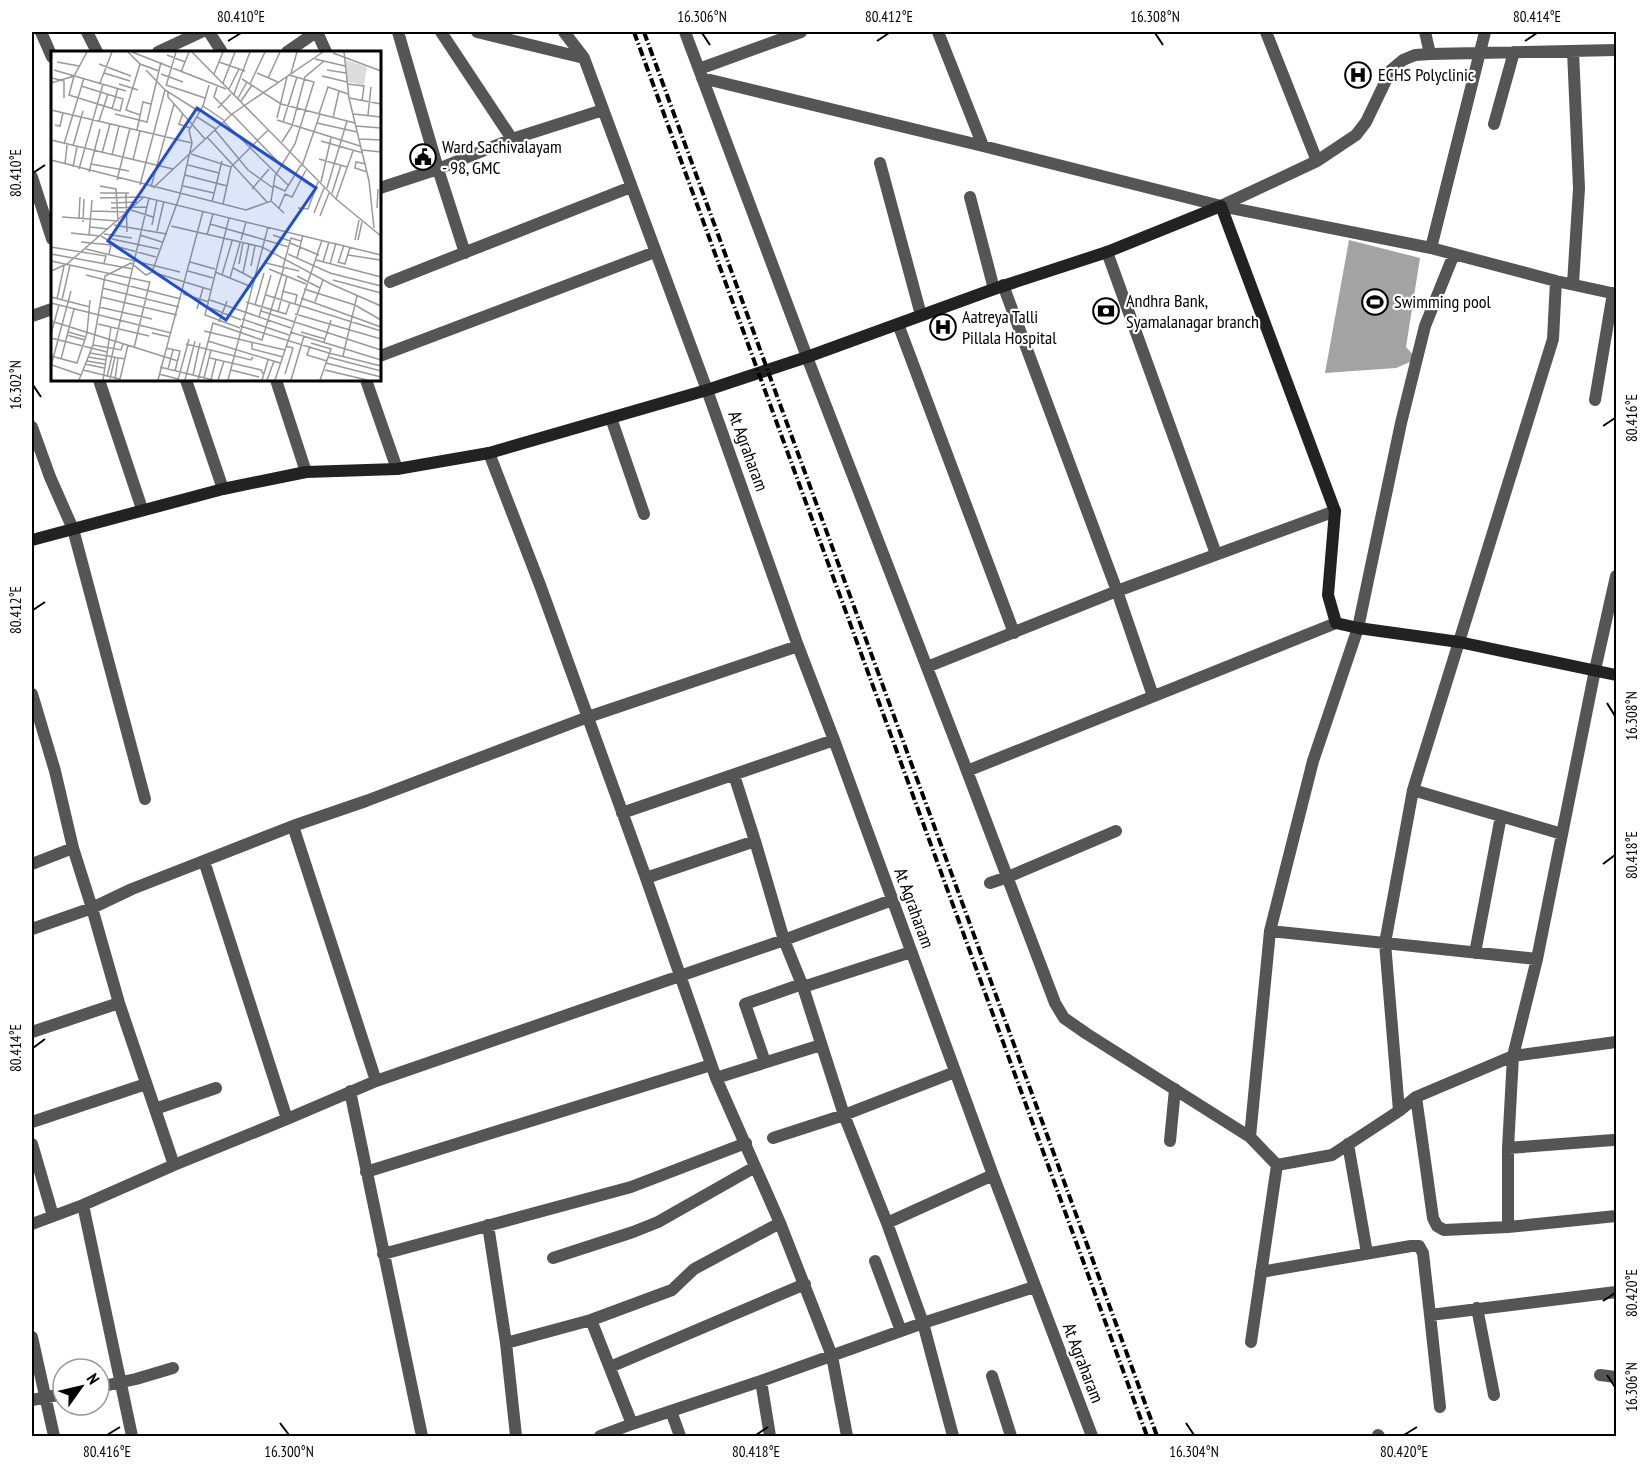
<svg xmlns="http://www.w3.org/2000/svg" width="1648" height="1468" font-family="'PT Sans Narrow',sans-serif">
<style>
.water{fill:#a3a3a3}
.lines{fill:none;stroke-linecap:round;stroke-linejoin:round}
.street{stroke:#555;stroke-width:12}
.secondary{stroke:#222;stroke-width:12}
.rail{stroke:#000;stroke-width:4;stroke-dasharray:9 3 1.5 3;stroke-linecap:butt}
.ticks{fill:none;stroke:#000;stroke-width:2}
.labels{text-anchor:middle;stroke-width:4.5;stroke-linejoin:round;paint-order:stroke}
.poi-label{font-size:18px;fill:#000;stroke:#fff;text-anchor:start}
.street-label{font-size:18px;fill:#000;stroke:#fff}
.inset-road{fill:none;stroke:#999;stroke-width:1.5}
.view{fill:#1d4ed8;fill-opacity:0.15;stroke:#1d4ed8;stroke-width:3}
.inset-edge{fill:none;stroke:#000;stroke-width:3}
.neatline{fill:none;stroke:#000;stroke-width:2}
.ticks-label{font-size:15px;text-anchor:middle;fill:#000}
</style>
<rect width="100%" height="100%" fill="#fff"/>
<path class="water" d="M 1349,240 L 1420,258 L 1406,347 L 1417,359 L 1396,368 L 1325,373 Z"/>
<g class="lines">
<path class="street" d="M 41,32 L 52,57
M 87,32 L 97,52
M 209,32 L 222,52
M 317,32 L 326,52
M 398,32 L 438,169 L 465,253
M 441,32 L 512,139
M 477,32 L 584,58 L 707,390 L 798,646 L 834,740 L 993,1175 L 1092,1436
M 564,32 L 584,58
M 685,32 L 807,357 L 967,771 L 1055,1003 L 1064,1018 L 1087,1034 L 1250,1137 L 1277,1165 L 1251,1342
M 938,32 L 983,146
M 1266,32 L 1317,161
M 1425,32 L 1430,54
M 1573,51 L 1579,188 L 1573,284
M 158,52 L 201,32
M 287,52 L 316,32
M 699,69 L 801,32
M 702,78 L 983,146 L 1221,206 L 1431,248 L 1556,281 L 1616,294
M 1494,124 L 1514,52
M 880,163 L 921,315
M 32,177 L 52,239
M 380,188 L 438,169 L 512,139 L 603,110
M 970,197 L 994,289
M 1221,206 L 1317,161 L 1356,135 L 1366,122 L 1391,70 L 1403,60 L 1415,55 L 1430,54 L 1616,50
M 1431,248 L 1485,32
M 1107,252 L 1216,554
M 390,282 L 631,187
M 1003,285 L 1117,591 L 1153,696
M 32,316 L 52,309
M 898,324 L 1014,633
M 380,356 L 655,252
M 99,380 L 142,509
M 186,380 L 223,489
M 276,380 L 306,472
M 366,380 L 397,469
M 1595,400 L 1613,293
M 611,418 L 644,514
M 32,427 L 50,477 L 73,529 L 145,799
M 489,453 L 540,585 L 646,878 L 716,1078 L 780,1223 L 832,1356 L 847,1436
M 927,667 L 1117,591 L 1335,511
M 32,694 L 55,771 L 73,848 L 92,908 L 119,1003 L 174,1165
M 967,771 L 1336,623
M 734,775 L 755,841 L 784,940 L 803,987 L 844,1115 L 887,1223 L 923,1323 L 953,1436
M 1413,790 L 1562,834
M 622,813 L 834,740
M 293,826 L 376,1081
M 204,861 L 287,1119
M 32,864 L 73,848
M 646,878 L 755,841
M 990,883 L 1008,877 L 1116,831
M 32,929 L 92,908 L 132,889 L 293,826 L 366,801 L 588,717 L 798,646
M 1270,931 L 1537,959
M 1475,953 L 1501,816
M 803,987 L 911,952
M 32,1032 L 119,1003
M 765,1062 L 745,1004 L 802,984
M 716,1078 L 821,1045
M 350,1091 L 422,1436
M 1416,1097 L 1433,1218 L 1437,1226 L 1444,1230 L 1508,1227 L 1616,1216
M 155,1109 L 216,1088
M 1399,1111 L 1385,943 L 1413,790 L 1553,339 L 1556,281
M 32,1122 L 146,1084
M 1250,1137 L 1270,931 L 1313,761 L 1358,628 L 1401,423 L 1425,326 L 1454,254
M 773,1138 L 844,1115 L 955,1072
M 1170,1141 L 1175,1089
M 32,1144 L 53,1216
M 1348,1144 L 1367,1253
M 1508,1148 L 1613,1140
M 1277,1165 L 1332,1155 L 1399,1111 L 1416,1097 L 1513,1056 L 1616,1042
M 366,1172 L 711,1065
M 83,1205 L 132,1436
M 887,1223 L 993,1175
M 32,1224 L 83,1205 L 174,1165 L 287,1119 L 376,1081 L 784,940 L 892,900
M 488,1225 L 506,1343 L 516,1436
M 1508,1227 L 1508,1148 L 1513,1056 L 1537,959 L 1595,670 L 1616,576
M 383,1254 L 631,1187 L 746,1143
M 553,1258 L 633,1232 L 658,1222 L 755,1167
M 875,1261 L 901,1331
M 1261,1272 L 1411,1246 L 1419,1246 L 1423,1253 L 1430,1315 L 1616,1292
M 1477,1308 L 1494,1395
M 1430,1315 L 1440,1407
M 591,1320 L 632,1424
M 32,1337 L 54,1436
M 506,1343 L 591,1320 L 672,1290 L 694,1269 L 780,1223
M 610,1367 L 805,1284
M 1600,1375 L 1616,1377
M 992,1376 L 1011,1436
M 761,1381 L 770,1436
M 99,1387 L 136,1379 L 173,1368
M 32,1400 L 63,1394
M 671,1411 L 680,1436
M 1378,1435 L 1379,1436
M 600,1436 L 632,1424 L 761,1381 L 923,1323 L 1034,1287"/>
<path class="secondary" d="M 32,540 L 223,489 L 306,472 L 397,469 L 489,453 L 707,390 L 807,357 L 994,289 L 1107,252 L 1221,206 L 1335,511 L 1328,595 L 1336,623 L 1358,628 L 1459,642 L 1616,675"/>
<path class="rail" d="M 634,32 L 1147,1436
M 644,32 L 1157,1436"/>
</g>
<path class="ticks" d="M 702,33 L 710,45M 1155,33 L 1163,45M 228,41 L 241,33M 877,41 L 889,33M 1525,41 L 1537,33M 33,173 L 45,165M 33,385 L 41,397M 1603,426 L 1615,418M 33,610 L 45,602M 1607,703 L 1615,716M 1603,864 L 1615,855M 33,1048 L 45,1039M 1603,1301 L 1615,1293M 1607,1375 L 1615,1387M 280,1423 L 289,1435M 1186,1423 L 1194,1435M 107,1435 L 120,1427M 756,1435 L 768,1427M 1404,1435 L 1417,1427"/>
<defs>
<g id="hospital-ring" transform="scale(1.35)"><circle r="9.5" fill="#fff" stroke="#000" stroke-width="1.5"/><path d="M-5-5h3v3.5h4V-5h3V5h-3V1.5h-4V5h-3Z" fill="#000"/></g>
<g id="civic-ring" transform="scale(1.35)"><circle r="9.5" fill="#fff" stroke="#000" stroke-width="1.5"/><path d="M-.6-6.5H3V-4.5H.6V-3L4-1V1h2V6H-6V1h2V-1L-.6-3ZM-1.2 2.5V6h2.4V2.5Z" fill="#000"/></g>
<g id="stadium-ring" transform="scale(1.35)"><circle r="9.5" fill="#fff" stroke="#000" stroke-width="1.5"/><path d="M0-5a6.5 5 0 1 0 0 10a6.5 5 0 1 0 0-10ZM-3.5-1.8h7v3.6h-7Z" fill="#000"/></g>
<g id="bank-ring" transform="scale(1.35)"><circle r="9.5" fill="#fff" stroke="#000" stroke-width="1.5"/><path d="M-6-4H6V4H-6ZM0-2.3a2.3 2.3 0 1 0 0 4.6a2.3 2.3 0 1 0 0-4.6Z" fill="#000"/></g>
</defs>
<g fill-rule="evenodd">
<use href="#hospital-ring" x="1358" y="75"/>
<use href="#civic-ring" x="423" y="157"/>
<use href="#stadium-ring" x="1375" y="302"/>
<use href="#bank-ring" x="1106" y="311"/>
<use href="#hospital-ring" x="943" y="327"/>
</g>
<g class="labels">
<g class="poi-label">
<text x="1378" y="81">ECHS Polyclinic</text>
<text x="442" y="153">Ward Sachivalayam<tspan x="442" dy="21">- 98, GMC</tspan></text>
<text x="1126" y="307">Andhra Bank,<tspan x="1126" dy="21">Syamalanagar branch</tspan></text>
<text x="1394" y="308">Swimming pool</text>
<text x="962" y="323">Aatreya Talli<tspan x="962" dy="21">Pillala Hospital</tspan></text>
</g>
<g class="street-label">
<text transform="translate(748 451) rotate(70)" y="6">At Agraharam</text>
<text transform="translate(914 908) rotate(70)" y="6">At Agraharam</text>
<text transform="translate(1083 1363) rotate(69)" y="6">At Agraharam</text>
</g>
</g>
<g transform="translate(51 51)">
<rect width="330" height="330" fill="#fff"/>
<path d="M 295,9 L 316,16 L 313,34 L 296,31 Z" fill="#dcdcdc"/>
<path class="inset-road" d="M 77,1 L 89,13 L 108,20M 81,1 L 175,38M 141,1 L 285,148 L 330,185M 293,1 L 298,47 L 318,130 L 323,177M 282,2 L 330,20M 116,4 L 134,11M 264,8 L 294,15M 6,11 L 28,15M 168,11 L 194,20M 48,13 L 80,25M 3,19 L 75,40M 95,19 L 114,39 L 149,61M 276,19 L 295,22M 130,21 L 138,1M 53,22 L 79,30M 206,22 L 227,31M 240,22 L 246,1M 110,23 L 132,31M 163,23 L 172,1M 23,25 L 18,44 L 69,60 L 72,48 L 30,35M 271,25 L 296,31M 1,27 L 13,30 L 13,47M 217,27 L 229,1M 191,28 L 230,53 L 304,72M 0,32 L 23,25 L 36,1M 49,32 L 61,1M 172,32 L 184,1M 68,33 L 87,39M 199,33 L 214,1M 296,33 L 313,35 L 311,50M 115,34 L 154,47M 115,35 L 125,1M 166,36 L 163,46 L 181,64M 178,38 L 188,18M 117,41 L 117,46 L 154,88M 183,43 L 199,1M 187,47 L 196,31M 298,47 L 330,53M 190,50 L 201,34M 152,55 L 174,70M 167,57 L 180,43M 61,58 L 67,37M 0,59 L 141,92M 132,62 L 128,73 L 139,77M 64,63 L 96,71 L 110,11M 181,63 L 230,114M 268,63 L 277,36 L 297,43M 302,63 L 330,66M 89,64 L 75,59 L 89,13M 317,64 L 320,36M 146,66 L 165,78M 226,67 L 236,26M 282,67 L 288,40M 226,69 L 309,95M 48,70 L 57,43M 173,71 L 238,135M 232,71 L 246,26M 266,72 L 306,81M 4,74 L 9,75 L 12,62M 305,75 L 330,77M 86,79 L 92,51 L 100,53M 164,79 L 197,119 L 222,137M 156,86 L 216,151M 308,88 L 330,89M 0,89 L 122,118M 270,90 L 312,102M 231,91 L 241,75 L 254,26 L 273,10M 13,93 L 33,27M 22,95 L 32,60M 311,99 L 330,101M 51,102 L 59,73M 140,103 L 180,116 L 217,79M 61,104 L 68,75M 268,108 L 296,116M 0,109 L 195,159 L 220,150 L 233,162M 82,109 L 89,80M 14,113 L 16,94M 40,113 L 78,120M 315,113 L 305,111 L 304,117 L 316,121M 137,114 L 168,122M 251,115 L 269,63M 22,116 L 26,96M 28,118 L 52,33M 38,121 L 49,78M 134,124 L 176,135M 66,129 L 79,77M 270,131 L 280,87M 89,134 L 114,39M 132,135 L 163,142M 223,135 L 234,140 L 250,114M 100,136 L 123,53M 102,137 L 181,63 L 272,1M 276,137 L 296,70M 201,138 L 218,118M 49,142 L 78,142M 75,142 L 76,181M 281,142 L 290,114M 49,147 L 92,146M 285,148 L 302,100M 220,150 L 224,125 L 244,93 L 263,31 L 238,24M 161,151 L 171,110M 60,152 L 86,151M 172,153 L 180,116M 60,157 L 96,156M 228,157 L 234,143 L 241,146 L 255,119M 247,157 L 257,158 L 267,131M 326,157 L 327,138M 80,159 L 102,166M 40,160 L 75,161M 263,162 L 273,137M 269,165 L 278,142M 11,166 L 67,170 L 65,138 L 49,135M 28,167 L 29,146M 178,167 L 154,264 L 189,277M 32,171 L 33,148M 159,173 L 238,196M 63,174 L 116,183M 101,174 L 106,149M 120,175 L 211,196 L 280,233 L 330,255M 39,176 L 57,178M 106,180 L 113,150M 20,182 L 49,185M 53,183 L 81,187M 38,184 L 41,149M 89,184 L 111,191M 156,184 L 162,163M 222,184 L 239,190M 50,185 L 68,196 L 105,206M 61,188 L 108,198M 190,189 L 195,171M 304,189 L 308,169M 307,189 L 311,171M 30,191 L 60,194 L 58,203M 239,192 L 268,204M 0,196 L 55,205 L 53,212M 35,198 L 129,221M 0,203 L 82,218M 237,203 L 279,222 L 330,235M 297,204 L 329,209M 246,207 L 252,184M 265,209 L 330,226M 0,210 L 98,231M 139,211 L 164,218M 272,211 L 278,191M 287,211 L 294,213 L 299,196M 215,212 L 248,220M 287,212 L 293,194M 188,213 L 192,192M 279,213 L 285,192M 200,215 L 204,195M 232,216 L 240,187 L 250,190M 182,217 L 203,228M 218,218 L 255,233M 0,220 L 16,213 L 93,146 L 330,204M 137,220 L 162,227M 101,221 L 160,239M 164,221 L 201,236M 192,222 L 198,193M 35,224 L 130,248M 171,224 L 181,190M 246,225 L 269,237M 179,227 L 189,192M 282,229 L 330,242M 51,237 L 128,256M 253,238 L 304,254 L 330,269M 231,240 L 246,244 L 244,253M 132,243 L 158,251M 215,244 L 330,280M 0,246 L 39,256M 50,246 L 126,264M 250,247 L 330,276M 6,248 L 13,215M 11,249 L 19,214M 159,249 L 240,277M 195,251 L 235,263 L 239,251M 264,251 L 272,229M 0,252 L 120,282M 204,254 L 213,222M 48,256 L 101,268M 157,256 L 190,269M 146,258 L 152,237M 210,260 L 330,299M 227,261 L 236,225M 244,263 L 330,288M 208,266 L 220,224M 191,268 L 238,284M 0,270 L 127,310M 168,271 L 176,250M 47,273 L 98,285M 189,275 L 278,302M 153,280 L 234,299M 17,281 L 35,286M 239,281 L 330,309M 250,281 L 274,288M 101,282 L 119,286M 0,283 L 8,254M 16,284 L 34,289M 0,287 L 56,301M 157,290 L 229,312M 273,291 L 280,269M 201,292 L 201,298 L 232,306M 260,292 L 280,298 L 269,329M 135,293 L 200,309 L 202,306M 42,294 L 70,299 L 72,293M 259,295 L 256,304 L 276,310M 83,297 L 99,230M 115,297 L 129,300 L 124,320M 39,302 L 74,308M 278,302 L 330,315M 0,305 L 26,312 L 36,282 L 39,249M 292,305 L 306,245M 37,306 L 55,309M 277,306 L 330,320M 159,307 L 210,319 L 212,323M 10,308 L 23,258M 36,310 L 54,313M 275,312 L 330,326M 34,313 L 53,317M 1,314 L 30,324M 0,315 L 20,240M 109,316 L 162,329M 117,318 L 122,299M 32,319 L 69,328 L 77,294M 180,319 L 208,326M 274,319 L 316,329M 108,323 L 127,328M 234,323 L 242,297 L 235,295M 142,324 L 149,292M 56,326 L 98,147M 153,327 L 160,299M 59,328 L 64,306M 64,328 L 67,307M 28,329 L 42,294 L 54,225 L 80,212 L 95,224 L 101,221 L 129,144 L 141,92 L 138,79 L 152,55 L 158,34M 52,329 L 60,276M 107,329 L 152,160M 127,329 L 138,288M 134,329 L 144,290M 147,329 L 162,272 L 211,289 L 233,216M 160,329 L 165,308M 167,329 L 173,310M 177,329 L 217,176M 211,329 L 217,309M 216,329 L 223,310M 224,329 L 271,189M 240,329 L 253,285"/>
<path class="view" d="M 146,57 L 265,137 L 175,269 L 57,190 Z"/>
<rect width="330" height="330" class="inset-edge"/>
</g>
<rect width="1648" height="1468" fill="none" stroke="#ffffff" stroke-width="66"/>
<g transform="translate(81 1387) rotate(56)"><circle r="28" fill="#ffffff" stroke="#999999" stroke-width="1.5"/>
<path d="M0-4.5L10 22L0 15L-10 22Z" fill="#000000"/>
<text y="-9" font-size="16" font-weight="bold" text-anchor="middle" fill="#000000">N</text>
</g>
<rect x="33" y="33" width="1582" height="1402" class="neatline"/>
<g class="ticks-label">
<text x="241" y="22">80.410°E</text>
<text x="702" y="22">16.306°N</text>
<text x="889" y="22">80.412°E</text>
<text x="1155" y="22">16.308°N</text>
<text x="1537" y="22">80.414°E</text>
<text transform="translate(16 173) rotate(-90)" y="5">80.410°E</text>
<text transform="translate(16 385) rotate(-90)" y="5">16.302°N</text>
<text transform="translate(1632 418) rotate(-90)" y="5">80.416°E</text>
<text transform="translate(16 610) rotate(-90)" y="5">80.412°E</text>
<text transform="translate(1632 716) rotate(-90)" y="5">16.308°N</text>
<text transform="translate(1632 855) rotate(-90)" y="5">80.418°E</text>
<text transform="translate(16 1048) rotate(-90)" y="5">80.414°E</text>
<text transform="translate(1632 1293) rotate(-90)" y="5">80.420°E</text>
<text transform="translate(1632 1387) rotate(-90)" y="5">16.306°N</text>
<text x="107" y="1457">80.416°E</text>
<text x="289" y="1457">16.300°N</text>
<text x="756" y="1457">80.418°E</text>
<text x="1194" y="1457">16.304°N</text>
<text x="1404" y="1457">80.420°E</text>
</g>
</svg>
